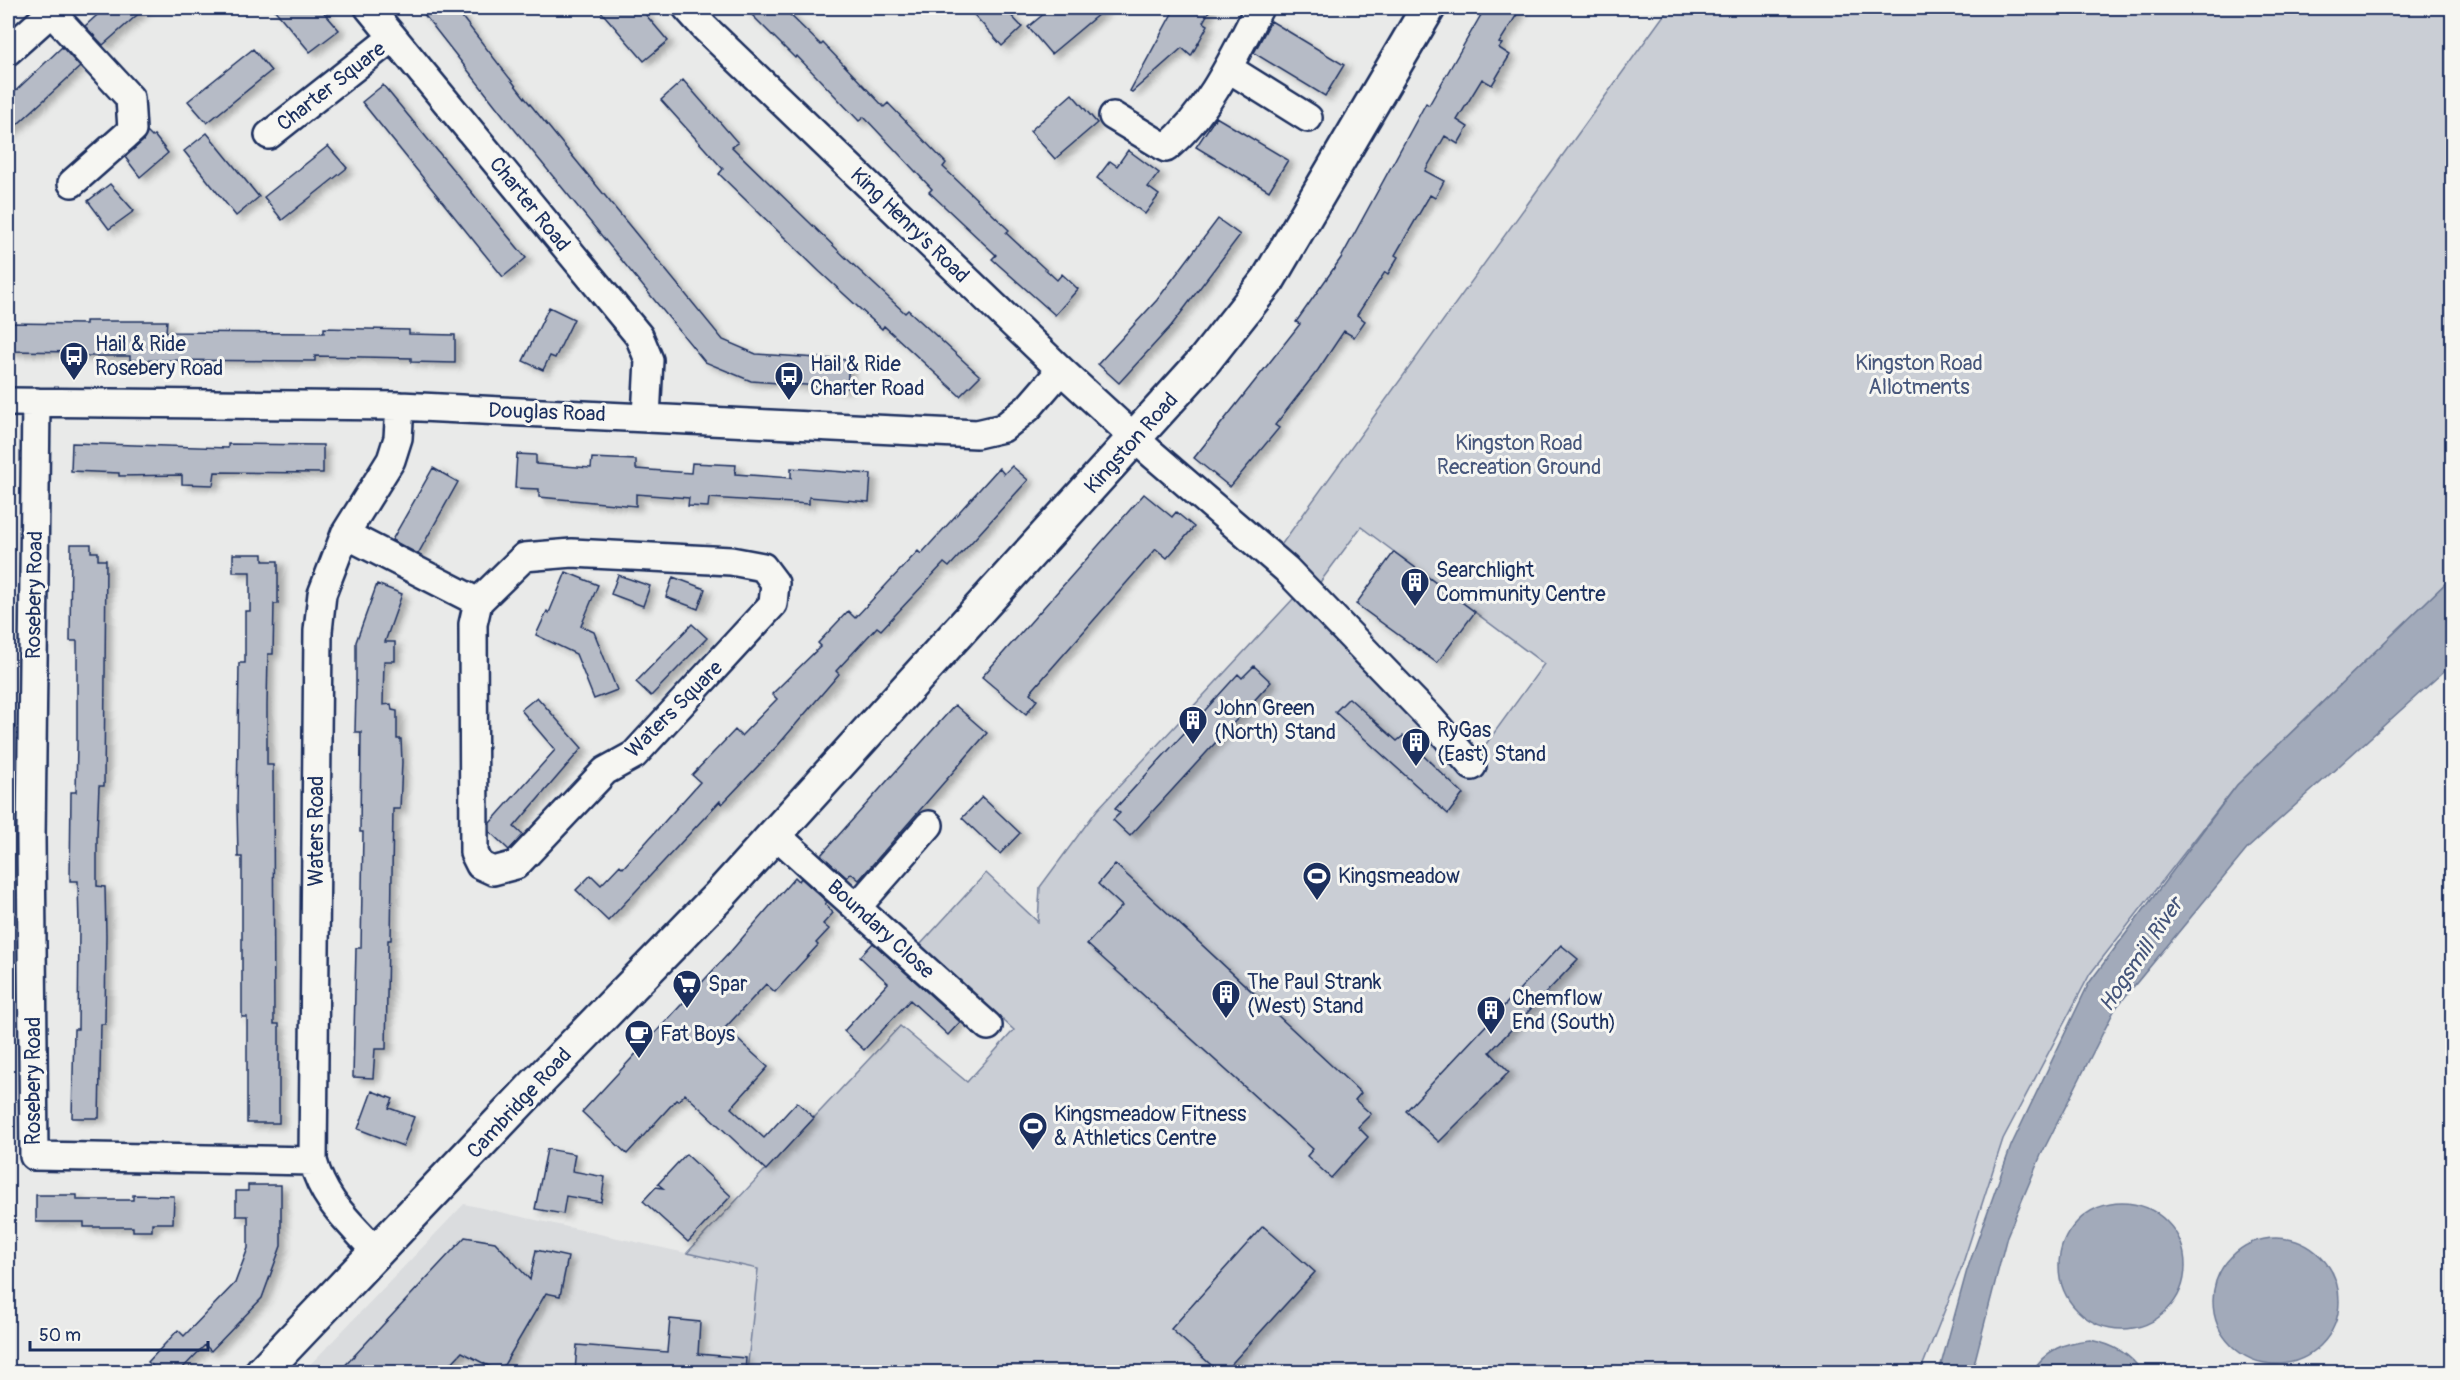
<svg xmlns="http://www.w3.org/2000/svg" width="2460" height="1380" font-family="Pangolin,sans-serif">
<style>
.built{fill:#dadcde}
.green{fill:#caced5;stroke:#727e9a;stroke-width:1.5}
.water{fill:#a2aaba;stroke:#6c7995;stroke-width:1.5}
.building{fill:#b6bbc6;stroke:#1b2f5e;stroke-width:1.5;filter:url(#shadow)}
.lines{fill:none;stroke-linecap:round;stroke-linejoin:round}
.minor-casing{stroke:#1b2f5e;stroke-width:32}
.major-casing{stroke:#1b2f5e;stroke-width:38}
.minor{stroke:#f6f6f2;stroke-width:27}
.major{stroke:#f6f6f2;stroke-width:33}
.labels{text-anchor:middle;stroke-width:6;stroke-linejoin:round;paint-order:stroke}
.street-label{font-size:21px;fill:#1b2f5e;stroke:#f6f6f2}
.poi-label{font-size:21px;fill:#1b2f5e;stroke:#f6f6f2;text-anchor:start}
.park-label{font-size:21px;fill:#47577c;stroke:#f6f6f2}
.water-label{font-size:22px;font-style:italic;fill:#44547a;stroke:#f6f6f2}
</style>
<defs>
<filter id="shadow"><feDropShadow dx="6" dy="4" stdDeviation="3" flood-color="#0004"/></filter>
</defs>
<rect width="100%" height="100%" fill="#e9eae9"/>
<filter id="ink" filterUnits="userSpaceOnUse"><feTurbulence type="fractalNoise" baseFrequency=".0167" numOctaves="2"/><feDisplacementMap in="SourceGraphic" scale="12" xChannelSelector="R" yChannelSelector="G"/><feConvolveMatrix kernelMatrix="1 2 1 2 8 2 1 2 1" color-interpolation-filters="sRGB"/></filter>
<g filter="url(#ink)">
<path class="built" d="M 464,1204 L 758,1269 L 747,1372 L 303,1372 Z"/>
<path class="green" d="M 1669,8 L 2452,8 L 2452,577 L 2237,785 L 2090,974 L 2003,1139 L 1960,1272 L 1920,1372 L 747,1372 L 758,1269 L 687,1253 L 900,1026 L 967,1082 L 1014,1030 L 920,945 L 986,873 L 1038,922 L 1040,887 L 1097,810 L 1294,598 L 1465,773 L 1544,664 L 1361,527 L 1315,589 C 1302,574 1296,557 1281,545 Z"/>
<path class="water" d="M 2452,577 L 2452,664 L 2248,848 L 2115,1009 L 2041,1155 L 2007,1236 L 1972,1372 L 1939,1372 L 1967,1270 L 2011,1146 L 2089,983 L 2237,785 Z
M2059 1266a63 63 0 1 1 126 0a63 63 0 1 1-126 0Z
M2213 1301a63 63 0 1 1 126 0a63 63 0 1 1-126 0Z
M 2090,1340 C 2112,1344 2130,1353 2142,1372 L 2032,1372 C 2045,1350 2065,1342 2090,1340 Z"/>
<path class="building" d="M 105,8 L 145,8 L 103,45 L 85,26 Z
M 273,8 L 320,8 L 339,30 L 310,52 Z
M 419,8 L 455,8 L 525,98 L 723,340 L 756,354 L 849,360 L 847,388 L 751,381 L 705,362 L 506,119 Z
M 598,8 L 640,8 L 668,41 L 644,61 Z
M 745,8 L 783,8 L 821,45 L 823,43 L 884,107 L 888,103 L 946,163 L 943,167 L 1009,230 L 1006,233 L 1057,280 L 1062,274 L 1078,289 L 1055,315 L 992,259 L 996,255 L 929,192 L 932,189 L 864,117 L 859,121 L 797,56 L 795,58 Z
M 968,8 L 1004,8 L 1022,27 L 1002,46 Z
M 1051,8 L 1106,8 L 1051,54 L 1028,27 Z
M 1175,8 L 1211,8 L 1203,22 L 1208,25 L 1191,56 L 1182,48 L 1132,92 L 1130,91 Z
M 1485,8 L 1521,8 L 1499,43 L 1502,44 L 1499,48 L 1510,55 L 1502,68 L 1492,85 L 1482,79 L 1457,120 L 1468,127 L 1458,144 L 1445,136 L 1425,171 L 1444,181 L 1435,198 L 1430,195 L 1395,255 L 1398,257 L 1388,274 L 1385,272 L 1357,315 L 1365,321 L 1354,337 L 1344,331 L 1318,370 L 1275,425 L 1279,428 L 1230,487 L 1194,458 L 1300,324 L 1296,322 L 1341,258 L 1426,103 L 1429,105 Z
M 1271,21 L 1344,65 L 1325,96 L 1254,53 Z
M 62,47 L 80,67 L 8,133 L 8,98 Z
M 253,49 L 271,71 L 207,123 L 188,101 Z
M 683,80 L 738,143 L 732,147 L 846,258 L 905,313 L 908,310 L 980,376 L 960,396 L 884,326 L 882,329 L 820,272 L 719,174 L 723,169 L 661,100 Z
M 383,85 L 526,258 L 503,277 L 362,102 Z
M 1072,94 L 1097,123 L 1055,159 L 1030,131 Z
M 1216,117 L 1288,160 L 1269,191 L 1196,147 Z
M 147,132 L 152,137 L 154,135 L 168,153 L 140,177 L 125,157 L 143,141 Z
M 207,133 L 259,197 L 236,216 L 184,151 Z
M 328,146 L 347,168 L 282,220 L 264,197 Z
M 1128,150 L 1159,173 L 1148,187 L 1159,195 L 1145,214 L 1097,178 L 1110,161 L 1117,166 Z
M 110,184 L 134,211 L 109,229 L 88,201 Z
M 1218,219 L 1240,235 L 1171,326 L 1119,383 L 1098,364 L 1157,300 Z
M 549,307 L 574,319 L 555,358 L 550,356 L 543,370 L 523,361 Z
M 86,321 L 167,321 L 166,332 L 324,333 L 324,328 L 409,330 L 409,334 L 455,335 L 455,363 L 411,362 L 411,358 L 315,356 L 315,361 L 130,360 L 130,356 L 80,356 L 80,352 L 8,351 L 8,323 L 86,324 Z
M 72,443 L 228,448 L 228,444 L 323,445 L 323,473 L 215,472 L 213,485 L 182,484 L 182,475 L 119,476 L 119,473 L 71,471 Z
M 517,454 L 536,455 L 536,464 L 591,468 L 592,458 L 636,460 L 636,469 L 691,473 L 692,463 L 736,465 L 735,474 L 791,478 L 791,468 L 871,474 L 869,502 L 809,497 L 809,504 L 709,498 L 708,507 L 688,506 L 689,498 L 636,494 L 636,506 L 539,497 L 539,489 L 515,488 Z
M 1012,466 L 1028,480 L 949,567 L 944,563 L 881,630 L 877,627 L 836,671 L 839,674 L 779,744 L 722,804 L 720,801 L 608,921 L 576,890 L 591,875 L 601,885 L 620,865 L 623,868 L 700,782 L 692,775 L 735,730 L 741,736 L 777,699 L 772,694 L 821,646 L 818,643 L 848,611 L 855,618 L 918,551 L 921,554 L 999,468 L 1004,474 Z
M 433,468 L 458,482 L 418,554 L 392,540 Z
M 1144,494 L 1172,517 L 1176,512 L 1194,527 L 1167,558 L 1156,549 L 1030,693 L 1037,700 L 1026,714 L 982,677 Z
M 71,544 L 91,544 L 91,552 L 98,552 L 98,560 L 106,560 L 104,786 L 99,786 L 97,833 L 97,886 L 105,887 L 106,935 L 105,1024 L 101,1024 L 99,1118 L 72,1118 L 74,1029 L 78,1029 L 79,927 L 78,881 L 70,881 L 71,792 L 76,792 L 77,745 L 77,641 L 70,641 Z
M 1394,552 L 1475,612 L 1437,663 L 1356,604 Z
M 233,554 L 263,554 L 263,561 L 278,561 L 278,604 L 274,604 L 273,654 L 268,654 L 267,705 L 267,765 L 273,765 L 274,1024 L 279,1024 L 279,1123 L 247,1123 L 247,1017 L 242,1017 L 242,857 L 238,857 L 237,807 L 239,663 L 245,663 L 245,611 L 250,611 L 250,572 L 233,572 Z
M 566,572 L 598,585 L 581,626 L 594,632 L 617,690 L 594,699 L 576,654 L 536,635 L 547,611 L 549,613 Z
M 618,575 L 650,586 L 643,606 L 611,594 Z
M 673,577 L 705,589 L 698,609 L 666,597 Z
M 377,584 L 402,594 L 385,642 L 395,642 L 395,661 L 384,661 L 383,705 L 391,704 L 392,710 L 397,711 L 397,739 L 401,739 L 402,762 L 400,809 L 393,809 L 391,940 L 388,940 L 386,1049 L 375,1049 L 373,1078 L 353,1077 L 356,948 L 361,948 L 363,832 L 360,832 L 361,732 L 355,732 L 356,690 L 356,642 Z
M 692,624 L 707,638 L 651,696 L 636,682 Z
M 1254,666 L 1271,682 L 1130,836 L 1113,820 L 1120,813 L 1115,809 L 1238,674 L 1242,678 Z
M 537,697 L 582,748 L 514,827 L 523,835 L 509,850 L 490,832 L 490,823 L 555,750 L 521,710 Z
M 1349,698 L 1397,741 L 1403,736 L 1463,794 L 1448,814 L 1335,712 Z
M 955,705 L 987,733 L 859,880 L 851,873 L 847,878 L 821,855 Z
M 982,797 L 1020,833 L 1000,854 L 962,818 Z
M 1115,864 L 1361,1093 L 1355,1100 L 1371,1114 L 1358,1127 L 1368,1137 L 1331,1178 L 1307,1156 L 1313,1149 L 1087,944 L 1122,906 L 1098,884 Z
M 795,877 L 799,881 L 801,878 L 827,902 L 825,904 L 833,913 L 823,924 L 829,929 L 816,943 L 818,945 L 775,992 L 766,984 L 725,1028 L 768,1067 L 731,1108 L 764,1138 L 797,1102 L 814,1118 L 766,1170 L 685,1094 L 678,1101 L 676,1100 L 627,1154 L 582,1112 L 731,951 Z
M 873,943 L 960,1022 L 948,1035 L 910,1000 L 864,1050 L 844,1031 L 888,983 L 860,957 Z
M 1561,945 L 1578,959 L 1490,1052 L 1509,1072 L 1439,1142 L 1406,1111 Z
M 372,1091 L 393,1099 L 389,1108 L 414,1117 L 403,1146 L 358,1129 Z
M 547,1149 L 575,1154 L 572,1171 L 605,1177 L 601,1202 L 566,1196 L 563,1214 L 535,1209 Z
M 686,1154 L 731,1196 L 688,1242 L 643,1201 L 656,1187 L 663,1188 L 658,1184 Z
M 248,1185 L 281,1185 L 281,1246 L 262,1298 L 211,1351 L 205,1345 L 179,1372 L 160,1372 L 148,1362 L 178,1330 L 184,1336 L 235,1283 L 248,1248 L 248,1216 L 236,1216 L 236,1191 L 248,1191 Z
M 36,1195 L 77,1195 L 77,1200 L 133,1200 L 133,1195 L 174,1196 L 173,1223 L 152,1223 L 152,1231 L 133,1231 L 133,1227 L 84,1227 L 84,1222 L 36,1222 Z
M 1263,1226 L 1315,1272 L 1224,1372 L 1219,1372 L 1171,1329 Z
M 465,1237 L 495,1242 L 530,1280 L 536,1250 L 568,1257 L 560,1296 L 546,1293 L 500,1372 L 462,1352 L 443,1372 L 339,1372 Z
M 670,1319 L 700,1322 L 698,1354 L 746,1358 L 745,1372 L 575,1372 L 577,1345 L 667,1352 Z"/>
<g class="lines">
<g class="minor-casing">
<path id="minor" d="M 369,8 L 639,336 L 649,360 L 646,417
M 687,8 L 705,28 L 1061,370 L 1150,452 L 1286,569 L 1430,718 L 1472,766
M 51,12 L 130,98 L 132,130 L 72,183
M 8,51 L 56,8
M 1228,68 L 1308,118
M 1113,116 L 1166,148 C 1209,112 1234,57 1259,8
M 269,135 L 393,37
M 8,402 L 400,406 L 977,434 L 1003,428 L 1028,408 L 1061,370
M 36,402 L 31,839 L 34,1156 L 313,1161
M 345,534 L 478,602
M 572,553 L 731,561 L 763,567 L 775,583 L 773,604 L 634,755 L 605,771 L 516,865 L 493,871 L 480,865 L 474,853 L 473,624 L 478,602 L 524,557 Z
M 774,833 L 988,1026
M 857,907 L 929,825
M 376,1252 C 349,1221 324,1202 313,1161 L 318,631 L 322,594 L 345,534 L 391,460 L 398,438 L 400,406"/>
</g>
<g class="major-casing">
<path id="major" d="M 262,1372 L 538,1082 L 719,896 L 1204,361 L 1268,280 L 1428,8"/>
</g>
<use href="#minor" class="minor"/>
<use href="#major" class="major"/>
</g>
</g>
<defs>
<g id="bus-pin" transform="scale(1.5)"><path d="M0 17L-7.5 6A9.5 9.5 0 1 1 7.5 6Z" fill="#1b2f5e" stroke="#f6f6f2"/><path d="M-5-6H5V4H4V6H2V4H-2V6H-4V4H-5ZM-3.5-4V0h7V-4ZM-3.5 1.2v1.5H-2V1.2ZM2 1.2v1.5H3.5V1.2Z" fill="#fff"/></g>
<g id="building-pin" transform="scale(1.5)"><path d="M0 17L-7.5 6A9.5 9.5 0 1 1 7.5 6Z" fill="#1b2f5e" stroke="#f6f6f2"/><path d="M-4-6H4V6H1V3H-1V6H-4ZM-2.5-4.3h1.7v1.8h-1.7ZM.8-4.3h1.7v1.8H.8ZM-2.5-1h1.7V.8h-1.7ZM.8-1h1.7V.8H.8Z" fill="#fff"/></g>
<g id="stadium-pin" transform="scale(1.5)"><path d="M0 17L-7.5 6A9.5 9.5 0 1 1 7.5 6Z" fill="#1b2f5e" stroke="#f6f6f2"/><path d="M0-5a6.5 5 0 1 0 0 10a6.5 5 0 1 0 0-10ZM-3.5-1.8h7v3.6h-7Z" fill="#fff"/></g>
<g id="supermarket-pin" transform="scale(1.5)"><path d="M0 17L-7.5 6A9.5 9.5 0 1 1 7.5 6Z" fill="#1b2f5e" stroke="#f6f6f2"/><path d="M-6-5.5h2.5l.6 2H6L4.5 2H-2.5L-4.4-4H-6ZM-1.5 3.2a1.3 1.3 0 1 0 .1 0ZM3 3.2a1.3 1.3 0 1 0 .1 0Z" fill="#fff"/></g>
<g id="cafe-pin" transform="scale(1.5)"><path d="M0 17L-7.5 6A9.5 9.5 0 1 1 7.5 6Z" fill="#1b2f5e" stroke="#f6f6f2"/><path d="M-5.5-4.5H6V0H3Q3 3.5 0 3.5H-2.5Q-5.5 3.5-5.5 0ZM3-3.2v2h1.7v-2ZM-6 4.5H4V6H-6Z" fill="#fff"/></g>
</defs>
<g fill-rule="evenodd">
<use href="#bus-pin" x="74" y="356"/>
<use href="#bus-pin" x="789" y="376"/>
<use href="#building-pin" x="1415" y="582"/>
<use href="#building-pin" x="1193" y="720"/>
<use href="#building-pin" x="1416" y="742"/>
<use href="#stadium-pin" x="1317" y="876"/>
<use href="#supermarket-pin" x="687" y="984"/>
<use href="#building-pin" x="1226" y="994"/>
<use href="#building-pin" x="1491" y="1010"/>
<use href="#cafe-pin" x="639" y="1034"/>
<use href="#stadium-pin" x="1033" y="1126"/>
</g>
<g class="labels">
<g class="street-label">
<text transform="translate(331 86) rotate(-38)" y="7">Charter Square</text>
<text transform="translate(530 204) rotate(51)" y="7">Charter Road</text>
<text transform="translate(910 225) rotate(44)" y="7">King Henry's Road</text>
<text transform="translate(547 412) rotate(2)" y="7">Douglas Road</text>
<text transform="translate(1131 443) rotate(-48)" y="7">Kingston Road</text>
<text transform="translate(34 595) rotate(-89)" y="7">Rosebery Road</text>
<text transform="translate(674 709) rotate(-45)" y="7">Waters Square</text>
<text transform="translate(316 831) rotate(-90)" y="7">Waters Road</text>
<text transform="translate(881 929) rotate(42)" y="7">Boundary Close</text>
<text transform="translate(33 1081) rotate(-90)" y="7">Rosebery Road</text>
<text transform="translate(519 1103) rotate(-47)" y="7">Cambridge Road</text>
</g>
<g class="poi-label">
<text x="95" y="351">Hail &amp; Ride<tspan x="95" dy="24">Rosebery Road</tspan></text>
<text x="810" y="371">Hail &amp; Ride<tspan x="810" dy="24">Charter Road</tspan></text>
<text x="1436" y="577">Searchlight<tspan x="1436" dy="24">Community Centre</tspan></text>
<text x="1214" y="715">John Green<tspan x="1214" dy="24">(North) Stand</tspan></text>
<text x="1437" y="737">RyGas<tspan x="1437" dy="24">(East) Stand</tspan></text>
<text x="1338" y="883">Kingsmeadow</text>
<text x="1247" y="989">The Paul Strank<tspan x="1247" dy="24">(West) Stand</tspan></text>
<text x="708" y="991">Spar</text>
<text x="1512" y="1005">Chemflow<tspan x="1512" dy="24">End (South)</tspan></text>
<text x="660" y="1041">Fat Boys</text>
<text x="1054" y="1121">Kingsmeadow Fitness<tspan x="1054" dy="24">&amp; Athletics Centre</tspan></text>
</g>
<g class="park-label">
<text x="1919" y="370">Kingston Road<tspan x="1919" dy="24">Allotments</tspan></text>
<text x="1519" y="450">Kingston Road<tspan x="1519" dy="24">Recreation Ground</tspan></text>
</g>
<g class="water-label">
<text transform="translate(2140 954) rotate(-56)" y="8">Hogsmill River</text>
</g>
</g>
<rect width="2460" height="1380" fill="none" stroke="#f6f6f2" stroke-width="30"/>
<rect x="15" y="15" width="2430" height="1350" fill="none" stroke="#1b2f5e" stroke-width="2" filter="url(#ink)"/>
<path d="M30 1341v9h178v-9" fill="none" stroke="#1b2f5e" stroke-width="3"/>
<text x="39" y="1341" font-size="18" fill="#1b2f5e" stroke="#f6f6f2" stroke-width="4.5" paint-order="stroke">50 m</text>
</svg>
